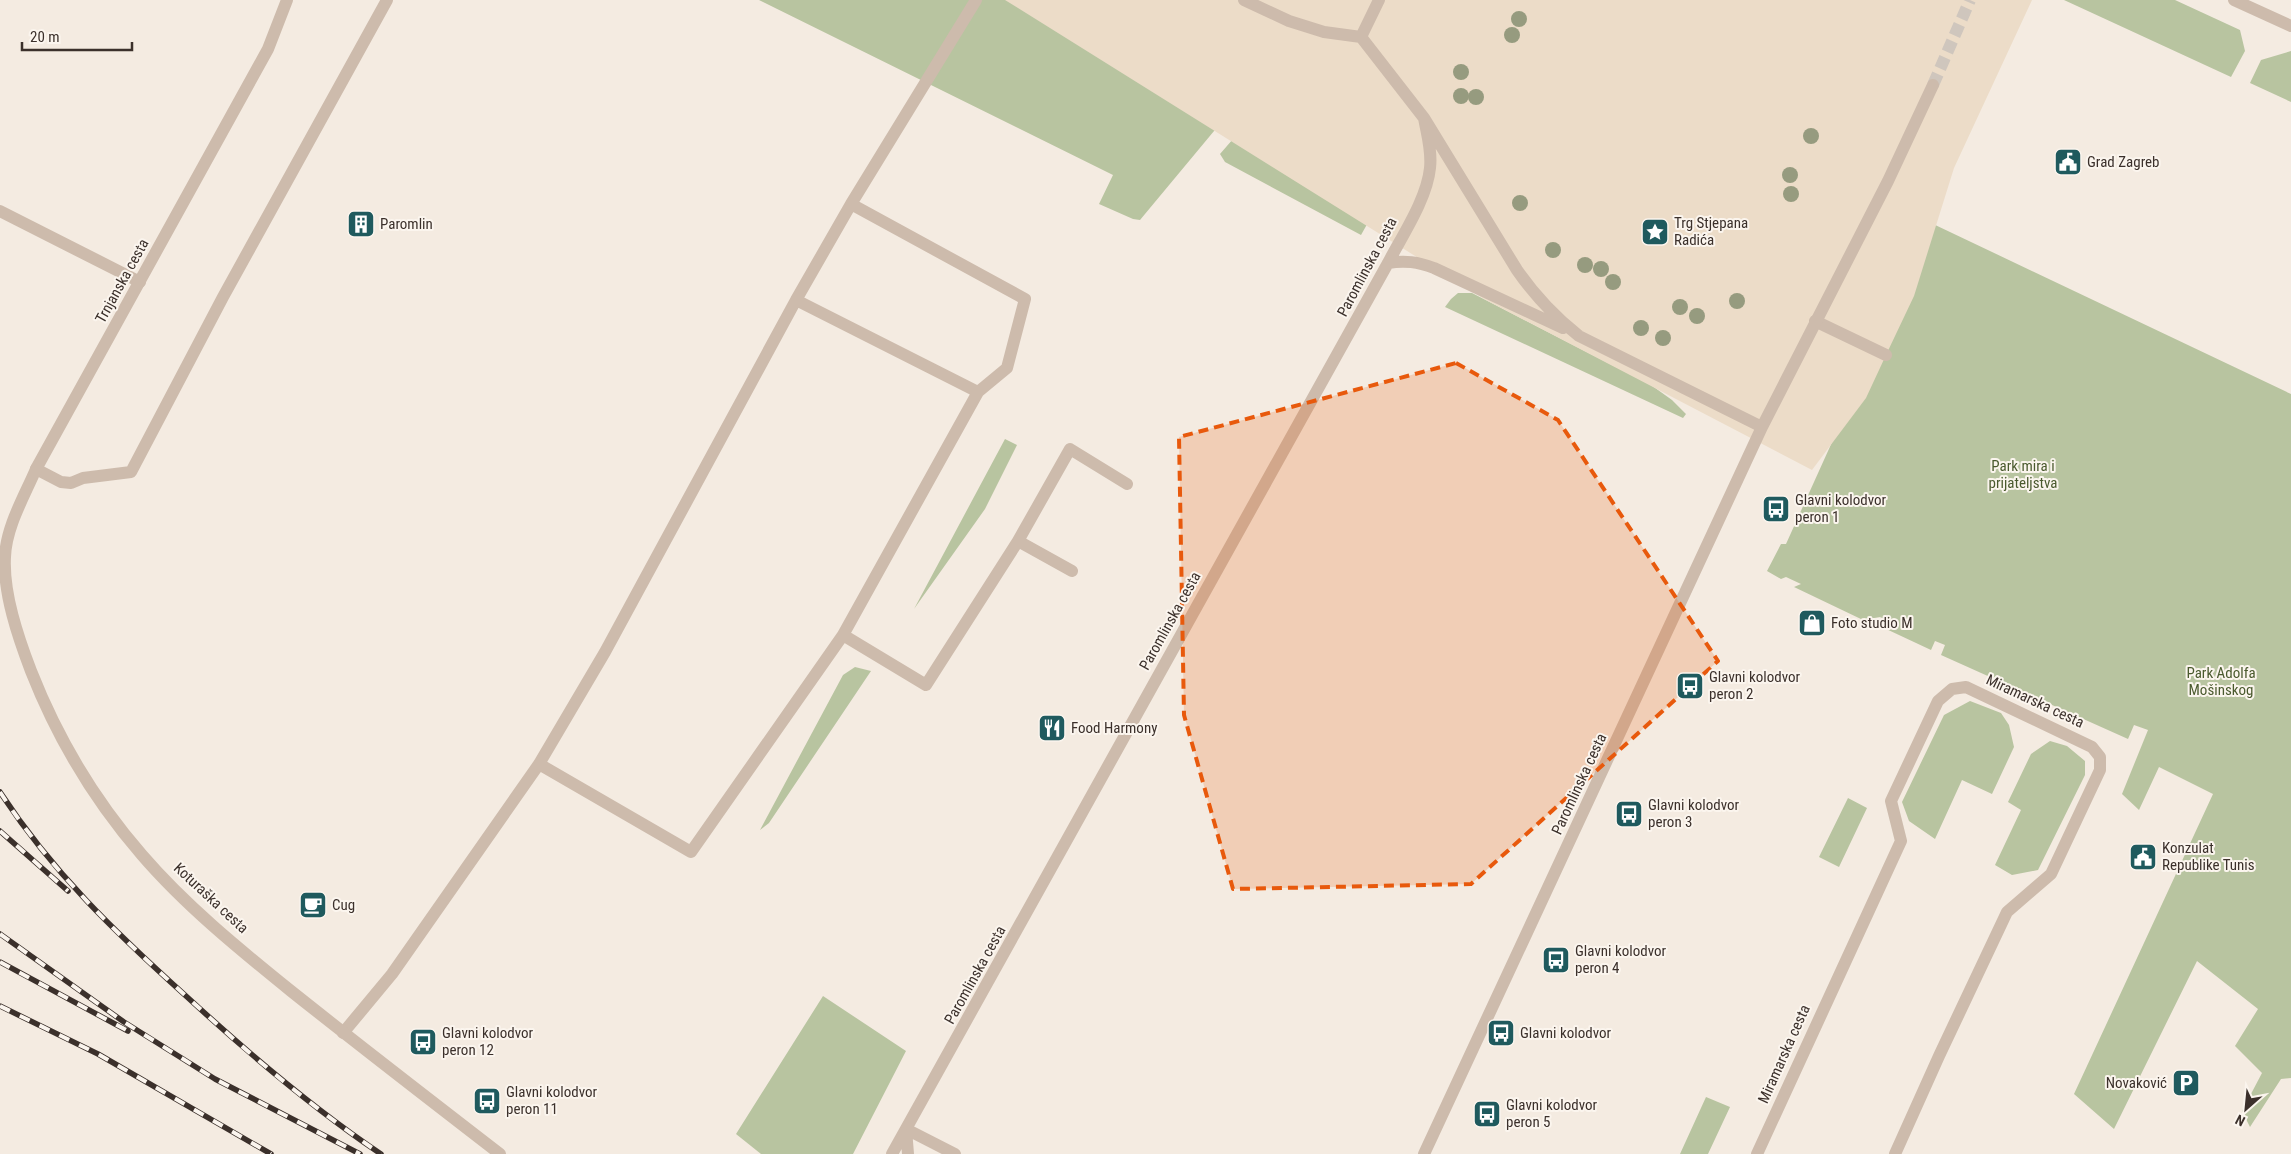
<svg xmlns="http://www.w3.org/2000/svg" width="2291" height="1154" font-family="'Roboto Condensed',sans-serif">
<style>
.green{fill:#b8c4a0}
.plaza{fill:#ecdcc8}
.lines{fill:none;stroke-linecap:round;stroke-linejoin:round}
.street-tunnel{stroke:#cfc6bd;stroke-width:12;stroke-dasharray:12 6;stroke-linecap:butt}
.lane{stroke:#cdbbac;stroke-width:12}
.street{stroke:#cdbbac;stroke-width:12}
.rail-casing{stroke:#3b302b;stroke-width:5.5}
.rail{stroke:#fbf5ee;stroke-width:4;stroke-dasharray:11;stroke-linecap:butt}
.tree{fill:#969b7f}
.marked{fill:#e8590c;fill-opacity:0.2;stroke:#e8590c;stroke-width:4;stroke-dasharray:10 6;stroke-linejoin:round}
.labels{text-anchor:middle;stroke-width:4;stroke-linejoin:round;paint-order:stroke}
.poi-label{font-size:15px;fill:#3b302b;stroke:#fbf5ee;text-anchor:start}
.street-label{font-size:15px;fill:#3b302b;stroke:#fbf5ee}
.park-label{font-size:15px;fill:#4a5a2e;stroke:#fbf5ee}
</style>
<rect width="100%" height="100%" fill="#f4ebe1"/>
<path class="green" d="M 759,0 L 1104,0 L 1224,119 L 1140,220 L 1133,219 L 1099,204 L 1113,175 Z
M 2064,0 L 2175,0 L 2240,30 L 2245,51 L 2231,77 Z
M 2291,51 L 2291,102 L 2250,83 L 2261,60 Z
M 1233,139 L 1379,203 L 1361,235 L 1225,162 L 1220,154 Z
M 1931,223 L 2291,394 L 2291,1078 L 2281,1079 L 2250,1127 L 2242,1111 L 2262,1073 L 2235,1046 L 2258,1009 L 2197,961 L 2114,1129 L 2074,1094 L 2213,794 L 2159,767 L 2139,810 L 2122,794 L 2148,730 L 2134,725 L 2128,739 L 1941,655 L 1945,645 L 1935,641 L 1931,650 L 1884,628 L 1898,625 L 1880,617 L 1863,620 L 1794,587 L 1801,584 L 1786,577 L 1781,579 L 1767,571 L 1781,544 L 1786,544 Z
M 1458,293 L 1472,293 L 1651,385 L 1672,400 L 1686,414 L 1683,418 L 1445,307 L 1451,299 Z
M 1005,439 L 1017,445 L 985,509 L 914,609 Z
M 855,667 L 871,671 L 769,823 L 760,830 L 843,675 Z
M 1970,701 L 2001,713 L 2009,725 L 2014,747 L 1992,794 L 1962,780 L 1935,839 L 1909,821 L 1902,802 L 1944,715 Z
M 2050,741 L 2067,746 L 2085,761 L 2085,775 L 2038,870 L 2012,875 L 1995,865 L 2021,810 L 2008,802 L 2031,754 Z
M 1848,798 L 1867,808 L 1839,867 L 1819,857 Z
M 823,996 L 906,1051 L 853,1154 L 761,1154 L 736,1134 Z
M 1706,1097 L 1730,1107 L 1708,1154 L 1680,1154 Z"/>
<path class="plaza" d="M 1005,0 L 2032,0 L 1954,168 L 1914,296 L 1886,355 L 1866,398 L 1812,470 L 1484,299 Z"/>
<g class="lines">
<path class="street-tunnel" d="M 1933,85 L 1970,0"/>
<path class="lane" d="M 0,211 L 140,282
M 796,300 L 978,392 L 1007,368 L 1025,299 L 851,204
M 1815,321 L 1886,355
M 36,469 L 61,482 L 71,483 L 83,478 L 131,472 L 223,297 L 387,0
M 1018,541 L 1072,571
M 843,635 L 926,685 L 1018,541 L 1070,449 L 1127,484
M 539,764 L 691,852 L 843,635 L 978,392
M 343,1033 L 392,974 L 539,764 L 605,652 L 796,300 L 851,204 L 976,0
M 1757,1154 L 1901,841 L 1891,801 L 1938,701 L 1952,689 L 1966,687 L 2092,747 L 2100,757 L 2100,770 L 2051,874 L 2007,912 L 1939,1056 L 1895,1154"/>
<path class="street" d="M 287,0 L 268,49 L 36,469 C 24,497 6,527 5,557 C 3,593 18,637 31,671 C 57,737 95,801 142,855 C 185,905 239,949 291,991 C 360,1046 430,1100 500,1154
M 1244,0 L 1289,21 L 1324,32 L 1361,37 L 1424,118 L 1517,270 C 1535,296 1555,317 1579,336 L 1762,427
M 2234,0 L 2291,26
M 1361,37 L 1379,0
M 1388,263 C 1405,260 1418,262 1434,268 L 1563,328
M 906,1129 L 955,1154
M 906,1129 L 908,1154
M 892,1154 L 1388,263 C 1402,236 1427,199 1430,168 C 1432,151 1427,135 1424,118
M 1424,1154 L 1762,427 L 1888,181 L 1933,85"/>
<g class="rail-casing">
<path id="rail" d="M 0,792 C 53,873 115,932 186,996 C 248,1053 311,1107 381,1154
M 0,831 L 68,891
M 0,934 L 124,1022 L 215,1079 L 360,1154
M 0,962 L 128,1031
M 0,1006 L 98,1054 L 271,1154"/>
</g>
<use href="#rail" class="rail"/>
</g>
<g class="tree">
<circle cx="1519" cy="19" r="8"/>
<circle cx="1512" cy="35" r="8"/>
<circle cx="1461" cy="72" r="8"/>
<circle cx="1461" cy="96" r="8"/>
<circle cx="1476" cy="97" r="8"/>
<circle cx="1811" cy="136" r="8"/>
<circle cx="1790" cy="175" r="8"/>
<circle cx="1791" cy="194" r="8"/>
<circle cx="1520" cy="203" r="8"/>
<circle cx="1553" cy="250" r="8"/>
<circle cx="1585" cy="265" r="8"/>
<circle cx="1601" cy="269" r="8"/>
<circle cx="1613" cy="282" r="8"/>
<circle cx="1737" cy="301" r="8"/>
<circle cx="1680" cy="307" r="8"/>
<circle cx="1697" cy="316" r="8"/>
<circle cx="1641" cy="328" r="8"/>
<circle cx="1663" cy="338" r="8"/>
</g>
<path class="marked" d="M 1456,363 L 1558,420 L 1718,661 L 1471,884 L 1233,889 L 1184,715 L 1179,437 Z"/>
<defs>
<g id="civic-square" transform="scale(1.4375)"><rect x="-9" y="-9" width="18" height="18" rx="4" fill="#1f5a5e" stroke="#fbf5ee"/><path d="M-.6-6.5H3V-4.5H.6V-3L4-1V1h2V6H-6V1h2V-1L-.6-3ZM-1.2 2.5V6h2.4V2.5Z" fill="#fff"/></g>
<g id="building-square" transform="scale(1.4375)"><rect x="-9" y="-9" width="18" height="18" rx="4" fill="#1f5a5e" stroke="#fbf5ee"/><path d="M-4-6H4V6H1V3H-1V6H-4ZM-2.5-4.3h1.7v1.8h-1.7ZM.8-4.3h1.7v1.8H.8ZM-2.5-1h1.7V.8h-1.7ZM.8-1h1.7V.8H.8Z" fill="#fff"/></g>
<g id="sight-square" transform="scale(1.4375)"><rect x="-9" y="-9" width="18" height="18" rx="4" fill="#1f5a5e" stroke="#fbf5ee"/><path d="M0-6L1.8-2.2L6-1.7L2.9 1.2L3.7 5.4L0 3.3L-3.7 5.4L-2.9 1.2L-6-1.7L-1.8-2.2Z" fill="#fff"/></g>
<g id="bus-square" transform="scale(1.4375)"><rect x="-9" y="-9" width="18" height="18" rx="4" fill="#1f5a5e" stroke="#fbf5ee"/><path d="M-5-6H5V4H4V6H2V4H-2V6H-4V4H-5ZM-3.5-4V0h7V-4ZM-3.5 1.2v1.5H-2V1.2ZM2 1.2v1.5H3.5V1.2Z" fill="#fff"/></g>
<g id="shop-square" transform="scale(1.4375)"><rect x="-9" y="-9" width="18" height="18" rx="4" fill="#1f5a5e" stroke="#fbf5ee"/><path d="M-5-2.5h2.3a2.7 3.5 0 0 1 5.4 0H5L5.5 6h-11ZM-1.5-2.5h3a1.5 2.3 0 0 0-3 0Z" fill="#fff"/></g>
<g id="restaurant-square" transform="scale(1.4375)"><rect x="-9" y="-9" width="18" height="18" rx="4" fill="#1f5a5e" stroke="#fbf5ee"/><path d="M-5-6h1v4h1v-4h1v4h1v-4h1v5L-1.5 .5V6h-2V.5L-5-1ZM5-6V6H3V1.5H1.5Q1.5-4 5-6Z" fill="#fff"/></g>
<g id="cafe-square" transform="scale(1.4375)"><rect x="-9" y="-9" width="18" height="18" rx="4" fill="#1f5a5e" stroke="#fbf5ee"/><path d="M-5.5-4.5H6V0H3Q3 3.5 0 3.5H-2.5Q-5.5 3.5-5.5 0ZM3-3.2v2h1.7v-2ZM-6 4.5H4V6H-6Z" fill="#fff"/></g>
<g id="parking-square" transform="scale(1.4375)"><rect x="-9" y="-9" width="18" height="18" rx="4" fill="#1f5a5e" stroke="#fbf5ee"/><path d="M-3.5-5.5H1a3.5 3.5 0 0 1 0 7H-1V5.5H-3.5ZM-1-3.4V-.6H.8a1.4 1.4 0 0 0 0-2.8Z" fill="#fff"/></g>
</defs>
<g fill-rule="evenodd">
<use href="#civic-square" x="2068" y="162"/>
<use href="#building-square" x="361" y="224"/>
<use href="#sight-square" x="1655" y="232"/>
<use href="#bus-square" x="1776" y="509"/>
<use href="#shop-square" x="1812" y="623"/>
<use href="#bus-square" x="1690" y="686"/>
<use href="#restaurant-square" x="1052" y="728"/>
<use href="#bus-square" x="1629" y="814"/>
<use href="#civic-square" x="2143" y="857"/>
<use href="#cafe-square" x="313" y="905"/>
<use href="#bus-square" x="1556" y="960"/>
<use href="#bus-square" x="1501" y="1033"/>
<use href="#bus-square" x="423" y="1042"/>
<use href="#parking-square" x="2186" y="1083"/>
<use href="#bus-square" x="487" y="1101"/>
<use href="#bus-square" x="1487" y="1114"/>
</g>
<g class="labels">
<g class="poi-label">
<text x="2087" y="167">Grad Zagreb</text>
<text x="1674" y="228">Trg Stjepana<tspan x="1674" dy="17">Radića</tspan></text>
<text x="380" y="229">Paromlin</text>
<text x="1795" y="505">Glavni kolodvor<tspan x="1795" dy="17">peron 1</tspan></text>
<text x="1831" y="628">Foto studio M</text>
<text x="1709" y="682">Glavni kolodvor<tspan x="1709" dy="17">peron 2</tspan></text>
<text x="1071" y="733">Food Harmony</text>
<text x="1648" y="810">Glavni kolodvor<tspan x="1648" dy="17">peron 3</tspan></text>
<text x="2162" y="853">Konzulat<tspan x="2162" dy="17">Republike Tunis</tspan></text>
<text x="332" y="910">Cug</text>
<text x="1575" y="956">Glavni kolodvor<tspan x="1575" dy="17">peron 4</tspan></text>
<text x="442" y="1038">Glavni kolodvor<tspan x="442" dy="17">peron 12</tspan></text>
<text x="1520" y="1038">Glavni kolodvor</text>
<text x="2167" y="1088" text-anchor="end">Novaković</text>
<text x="506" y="1097">Glavni kolodvor<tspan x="506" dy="17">peron 11</tspan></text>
<text x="1506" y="1110">Glavni kolodvor<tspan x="1506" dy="17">peron 5</tspan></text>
</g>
<g class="street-label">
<text transform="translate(1367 267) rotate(-62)" y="5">Paromlinska cesta</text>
<text transform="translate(122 281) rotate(-61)" y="5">Trnjanska cesta</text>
<text transform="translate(1170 621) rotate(-61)" y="5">Paromlinska cesta</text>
<text transform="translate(2035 701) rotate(25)" y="5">Miramarska cesta</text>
<text transform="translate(1579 784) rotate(-65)" y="5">Paromlinska cesta</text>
<text transform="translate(211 898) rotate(43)" y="5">Koturaška cesta</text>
<text transform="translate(975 975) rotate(-61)" y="5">Paromlinska cesta</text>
<text transform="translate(1784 1054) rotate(-66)" y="5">Miramarska cesta</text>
</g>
<g class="park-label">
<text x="2023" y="471">Park mira i<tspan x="2023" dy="17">prijateljstva</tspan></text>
<text x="2221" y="678">Park Adolfa<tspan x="2221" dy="17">Mošinskog</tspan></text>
</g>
</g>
<g transform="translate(2246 1109) rotate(207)" stroke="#fbf5ee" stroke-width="4" paint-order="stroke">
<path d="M0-4L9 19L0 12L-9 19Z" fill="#3b302b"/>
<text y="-8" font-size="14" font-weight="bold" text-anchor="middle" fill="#3b302b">N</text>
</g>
<path d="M22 42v8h110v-8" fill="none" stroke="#3b302b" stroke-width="2.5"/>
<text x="30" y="42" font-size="15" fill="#3b302b" stroke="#fbf5ee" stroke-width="4" paint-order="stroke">20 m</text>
</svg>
